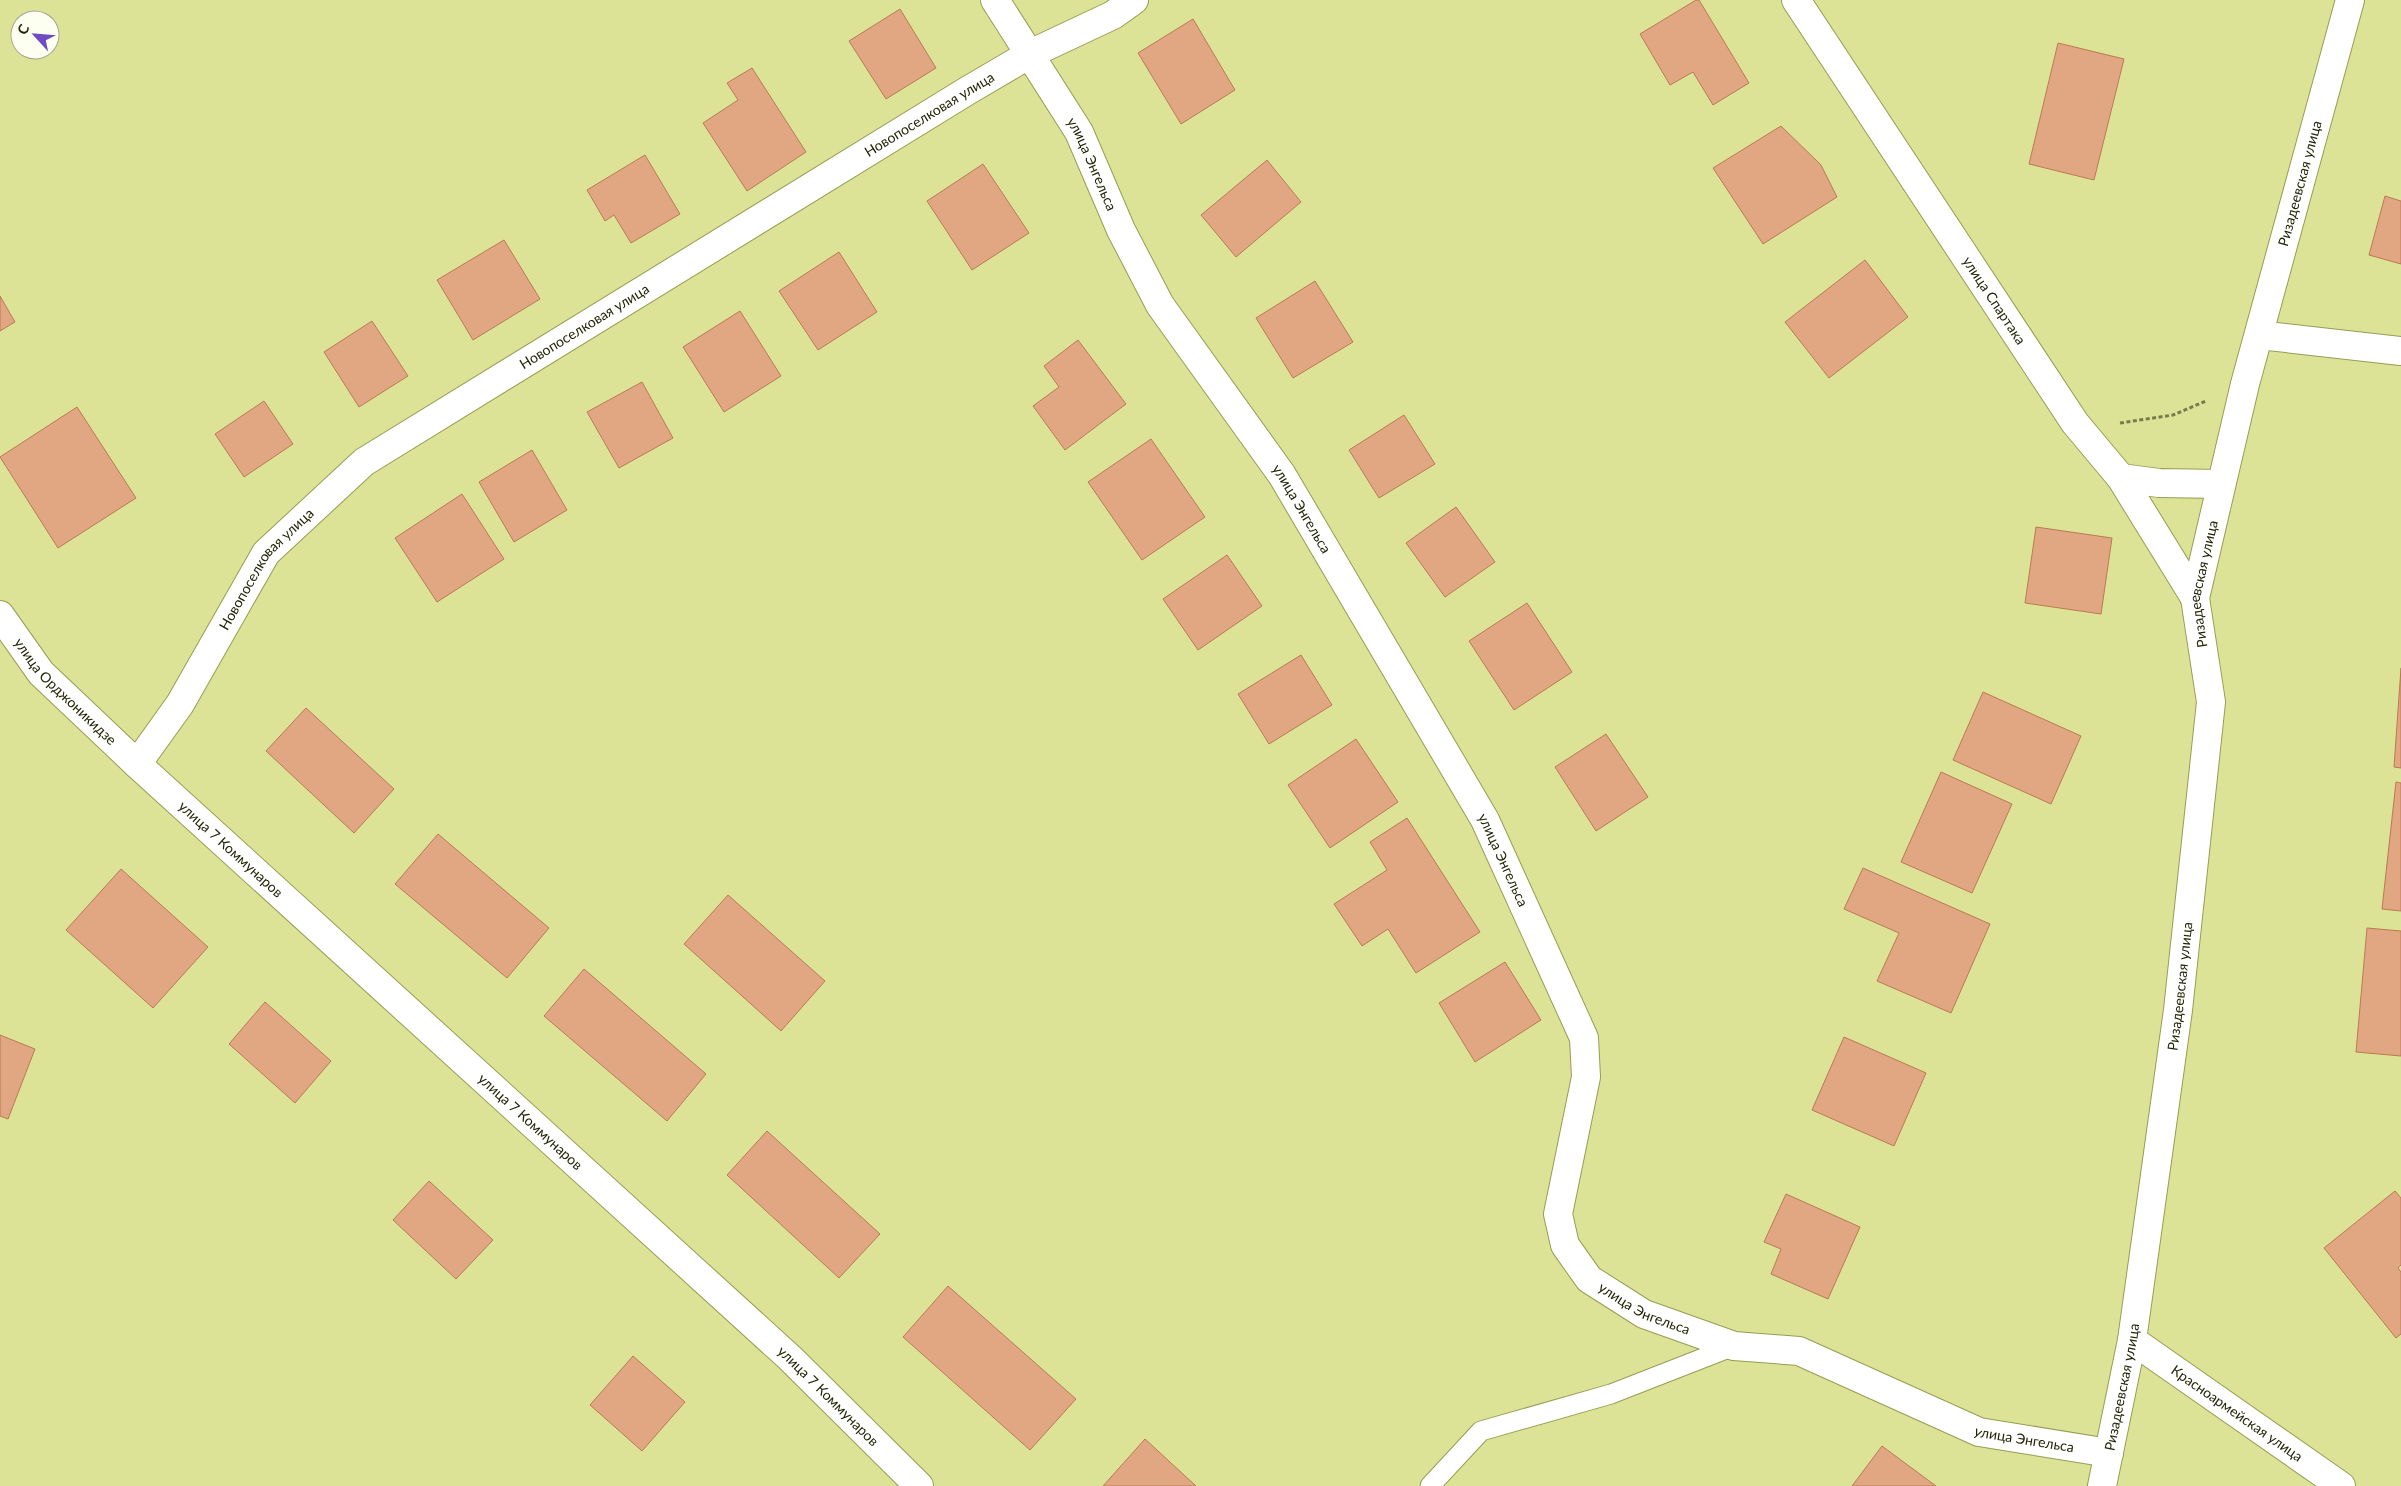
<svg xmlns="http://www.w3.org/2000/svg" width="2401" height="1486" font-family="Lato,sans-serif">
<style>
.building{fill:#e1a783;stroke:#ba7a51}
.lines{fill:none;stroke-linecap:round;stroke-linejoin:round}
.lane-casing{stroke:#979d53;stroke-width:21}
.street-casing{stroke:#979d53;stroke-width:30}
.path{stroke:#797c49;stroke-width:3;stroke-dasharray:4 2.5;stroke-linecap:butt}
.lane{stroke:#fff;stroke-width:19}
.street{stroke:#fff;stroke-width:28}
.labels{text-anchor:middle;stroke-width:5;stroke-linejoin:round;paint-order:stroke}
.street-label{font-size:14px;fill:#232405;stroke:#fdfff0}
</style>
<rect width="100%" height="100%" fill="#dce397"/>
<path class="building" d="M 1696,0 L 1699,0 L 1749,83 L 1713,105 L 1693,72 L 1670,85 L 1640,34 Z
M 900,9 L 936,68 L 886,99 L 849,41 Z
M 1193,19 L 1235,90 L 1181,124 L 1138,53 Z
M 2058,43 L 2124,59 L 2094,180 L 2029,164 Z
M 752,68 L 806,152 L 747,191 L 703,123 L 738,100 L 727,83 Z
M 1781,126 L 1821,165 L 1837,197 L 1763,244 L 1713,168 Z
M 645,155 L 680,214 L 631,243 L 614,215 L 605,221 L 587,190 Z
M 1267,160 L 1301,202 L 1236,257 L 1201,215 Z
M 983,164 L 1029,233 L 972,270 L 927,201 Z
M 2385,196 L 2401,201 L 2401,264 L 2369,255 Z
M 504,240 L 540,299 L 473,340 L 437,280 Z
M 839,252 L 877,312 L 818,350 L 779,291 Z
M 1865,260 L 1908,317 L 1829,378 L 1785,322 Z
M 1315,281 L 1353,342 L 1293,378 L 1256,318 Z
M 0,296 L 15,322 L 0,331 Z
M 740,311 L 781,376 L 724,412 L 683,347 Z
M 372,321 L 408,376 L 359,407 L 324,352 Z
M 1078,340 L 1126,404 L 1065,450 L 1033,406 L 1059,387 L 1044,366 Z
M 642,382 L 673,438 L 619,468 L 587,412 Z
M 264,401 L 293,444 L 244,477 L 215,434 Z
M 77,407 L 136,498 L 58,548 L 0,457 Z
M 1404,415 L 1435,464 L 1379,498 L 1349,450 Z
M 1151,439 L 1205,517 L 1142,560 L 1088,482 Z
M 532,450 L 567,510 L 514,542 L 479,482 Z
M 462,494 L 504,559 L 437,602 L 395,538 Z
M 1456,507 L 1495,562 L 1445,597 L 1406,543 Z
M 2036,527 L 2112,538 L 2101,614 L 2025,603 Z
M 1227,555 L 1262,606 L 1198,650 L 1163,599 Z
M 1527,603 L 1572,672 L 1514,710 L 1469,641 Z
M 1301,655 L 1332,705 L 1269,744 L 1238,694 Z
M 2401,668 L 2401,768 L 2394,767 Z
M 1983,692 L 2081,736 L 2051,804 L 1953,760 Z
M 306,708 L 394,789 L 354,833 L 266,751 Z
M 1606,734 L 1648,797 L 1596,831 L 1555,767 Z
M 1356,739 L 1398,802 L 1330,848 L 1288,785 Z
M 1941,772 L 2012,804 L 1972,893 L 1901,862 Z
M 2396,782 L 2401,783 L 2401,911 L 2382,909 Z
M 1407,818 L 1480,932 L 1416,973 L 1388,929 L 1362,946 L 1334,904 L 1387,870 L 1370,842 Z
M 438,834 L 549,928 L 507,978 L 395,884 Z
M 1863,868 L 1990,924 L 1951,1013 L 1877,981 L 1899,933 L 1844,909 Z
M 121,869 L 208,947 L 153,1008 L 66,930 Z
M 728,895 L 825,981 L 781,1031 L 684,944 Z
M 2367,928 L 2401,931 L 2401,1056 L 2356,1052 Z
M 1505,962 L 1541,1020 L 1475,1062 L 1439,1003 Z
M 584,969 L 706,1074 L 667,1121 L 544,1016 Z
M 265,1002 L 331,1061 L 295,1103 L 229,1044 Z
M 0,1035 L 35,1049 L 8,1119 L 0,1116 Z
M 1844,1037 L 1926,1073 L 1894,1146 L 1812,1110 Z
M 767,1131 L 880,1234 L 839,1278 L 727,1175 Z
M 429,1181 L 493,1240 L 456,1279 L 393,1220 Z
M 2395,1191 L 2401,1198 L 2401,1265 L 2398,1268 L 2401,1272 L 2401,1334 L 2396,1338 L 2324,1248 Z
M 1786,1194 L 1860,1227 L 1828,1299 L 1771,1274 L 1781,1249 L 1764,1242 Z
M 948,1286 L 1076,1399 L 1030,1450 L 903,1337 Z
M 633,1356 L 685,1402 L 642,1451 L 590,1405 Z
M 1145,1439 L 1196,1486 L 1103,1486 Z
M 1882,1446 L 1936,1486 L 1852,1486 Z"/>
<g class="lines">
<g class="lane-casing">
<path id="lane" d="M 1430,1486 L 1481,1431 L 1611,1394 L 1734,1346"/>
</g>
<g class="street-casing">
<g id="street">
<path id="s1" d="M 995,0 L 1079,132 L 1121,230 L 1160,305 L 1282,475 L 1485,820 L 1584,1038 L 1586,1077 L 1558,1214 L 1565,1245 L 1589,1279 L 1644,1314 L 1734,1346 L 1799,1351 L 1979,1432 L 2109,1453"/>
<path id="s2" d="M 1796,0 L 2075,423 L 2121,478 L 2195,598"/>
<path d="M 2259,335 L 2401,351"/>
<path d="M 2121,478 L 2159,483 L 2221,484"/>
<path id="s3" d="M 0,615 L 41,673 L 137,764 L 790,1358 L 919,1486"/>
<path id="s4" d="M 137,764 L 180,704 L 266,553 L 364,462 L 967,91 L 1030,54 L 1113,15 L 1134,0"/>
<path id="s5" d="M 2132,1340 L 2341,1486"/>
<path id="s6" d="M 2102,1486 L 2132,1340 L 2178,1010 L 2211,702 L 2195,598 L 2245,384 L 2350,0"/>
</g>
</g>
<path class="path" d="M 2120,423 L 2173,415 L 2206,401"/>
<use href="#lane" class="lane"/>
<use href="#street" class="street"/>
</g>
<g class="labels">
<g class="street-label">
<text dy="5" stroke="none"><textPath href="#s4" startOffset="1045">Новопоселковая улица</textPath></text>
<text dy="5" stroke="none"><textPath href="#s1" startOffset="191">улица Энгельса</textPath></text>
<text dy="5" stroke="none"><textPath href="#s6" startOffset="1325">Ризадеевская улица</textPath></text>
<text dy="5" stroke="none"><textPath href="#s2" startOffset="360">улица Спартака</textPath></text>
<text dy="5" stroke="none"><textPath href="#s4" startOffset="640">Новопоселковая улица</textPath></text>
<text dy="5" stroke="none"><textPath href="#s1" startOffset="596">улица Энгельса</textPath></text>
<text dy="5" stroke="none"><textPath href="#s4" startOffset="235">Новопоселковая улица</textPath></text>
<text dy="5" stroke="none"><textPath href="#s6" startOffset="912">Ризадеевская улица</textPath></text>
<text dy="5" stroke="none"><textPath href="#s3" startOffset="101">улица Орджоникидзе</textPath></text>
<text dy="5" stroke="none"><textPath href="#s3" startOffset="330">улица 7 Коммунаров</textPath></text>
<text dy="5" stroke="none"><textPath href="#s1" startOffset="1001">улица Энгельса</textPath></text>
<text dy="5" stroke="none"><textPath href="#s6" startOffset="506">Ризадеевская улица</textPath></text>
<text dy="5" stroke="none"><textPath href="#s3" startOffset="735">улица 7 Коммунаров</textPath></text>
<text dy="5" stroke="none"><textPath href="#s1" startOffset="1512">улица Энгельса</textPath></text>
<text dy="5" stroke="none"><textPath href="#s6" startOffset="101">Ризадеевская улица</textPath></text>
<text dy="5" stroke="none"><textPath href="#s3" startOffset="1140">улица 7 Коммунаров</textPath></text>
<text dy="5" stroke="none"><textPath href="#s5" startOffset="128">Красноармейская улица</textPath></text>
<text dy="5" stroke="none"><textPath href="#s1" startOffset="1918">улица Энгельса</textPath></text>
</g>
</g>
<g transform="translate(35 35) rotate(296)"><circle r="24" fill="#fdfff0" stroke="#a6a792"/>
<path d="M0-4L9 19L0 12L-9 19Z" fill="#6f4bc4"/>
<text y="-8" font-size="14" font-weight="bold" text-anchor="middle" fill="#232405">С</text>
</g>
</svg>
